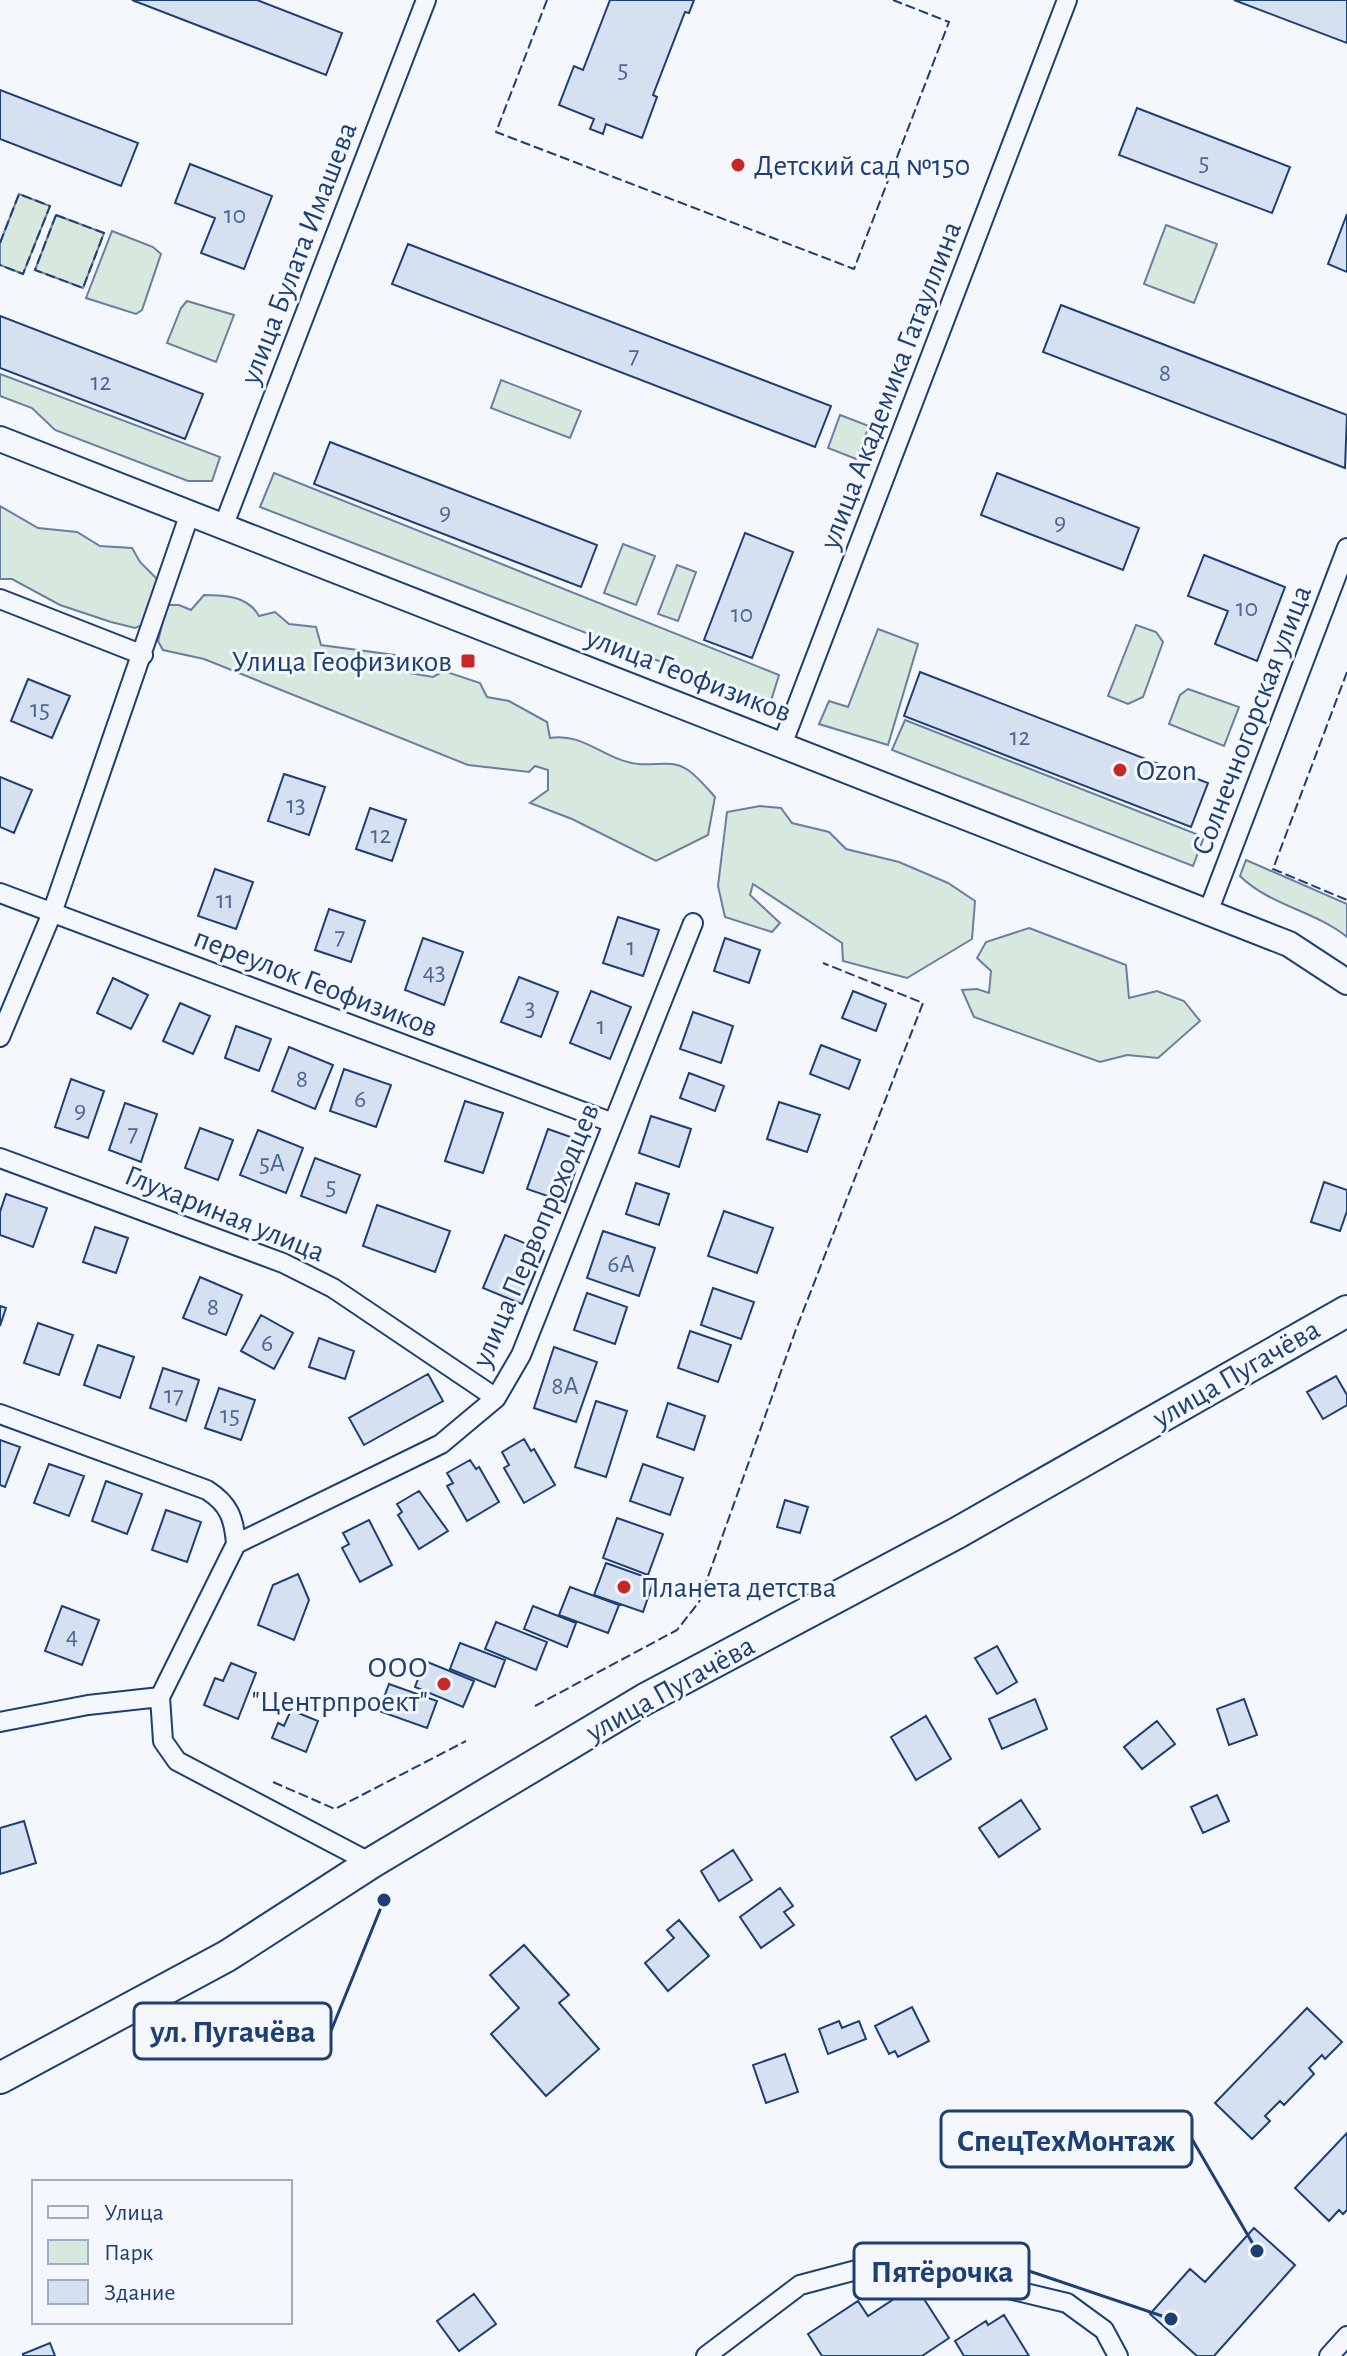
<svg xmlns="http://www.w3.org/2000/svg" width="1347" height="2356" font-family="'Alegreya Sans',sans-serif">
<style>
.green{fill:#d7e8df;stroke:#687fa3;stroke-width:2}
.building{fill:#d5e0f0;stroke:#1d3f73;stroke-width:2}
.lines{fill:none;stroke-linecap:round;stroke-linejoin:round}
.minor-casing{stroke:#1d3f73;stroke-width:22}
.tertiary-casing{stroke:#1d3f73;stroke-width:28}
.primary-casing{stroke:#1d3f73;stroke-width:34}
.minor{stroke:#f4f7fb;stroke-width:18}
.tertiary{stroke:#f4f7fb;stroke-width:24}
.primary{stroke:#f4f7fb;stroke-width:30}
.fence{stroke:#1d3f73;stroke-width:2;stroke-dasharray:10 4;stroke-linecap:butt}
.poi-dot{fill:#c62828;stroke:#f4f7fb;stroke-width:3}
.labels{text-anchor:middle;stroke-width:6;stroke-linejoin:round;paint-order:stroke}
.number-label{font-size:26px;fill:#4b6792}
.poi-label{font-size:30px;fill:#1d3f73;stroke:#f4f7fb;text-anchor:start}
.street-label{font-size:30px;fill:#1d3f73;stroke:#f4f7fb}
.leader{fill:none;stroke:#1d3f73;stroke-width:3}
.callout-dot{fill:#1d3f73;stroke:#f4f7fb;stroke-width:3}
.callout{fill:#f4f7fb;stroke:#1d3f73;stroke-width:3}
.callout-label{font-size:32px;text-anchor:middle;font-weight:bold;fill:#1d3f73}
</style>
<rect width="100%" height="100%" fill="#f4f7fb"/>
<path class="green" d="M 19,194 L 50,206 L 23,274 L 0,265 L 0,243 Z
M 56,215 L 104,233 L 83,288 L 35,270 Z
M 1166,225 L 1217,244 L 1194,303 L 1144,284 Z
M 112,231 L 153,247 L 161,254 L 142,310 L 136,314 L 86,298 Z
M 187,301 L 234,315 L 216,362 L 167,343 L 181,308 Z
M 0,374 L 220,457 L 212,481 L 188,481 L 55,430 L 32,408 L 0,396 Z
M 501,380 L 581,411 L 570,438 L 491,408 Z
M 840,415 L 869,426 L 856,459 L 828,448 Z
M 274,473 L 779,675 L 770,704 L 260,507 Z
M 0,506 L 38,528 L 77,532 L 100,546 L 132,548 L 140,562 L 162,584 L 152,621 L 135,628 L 111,622 L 60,605 L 12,579 L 0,579 Z
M 623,544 L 655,556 L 636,605 L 604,593 Z
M 677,565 L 696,572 L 678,621 L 658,614 Z
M 204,595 C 225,595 248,596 259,616 L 275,612 L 289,624 L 316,627 L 321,645 L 395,655 L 410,673 L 433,677 L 444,671 L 480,683 L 487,697 L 509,701 L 547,722 L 550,738 C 584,732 605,761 639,764 C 656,766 672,759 688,770 C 698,777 707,788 715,797 L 708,835 L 656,861 L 572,819 L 530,803 L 548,790 L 548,770 L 535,766 L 529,772 L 468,765 L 204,659 L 163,650 L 158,641 L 167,605 L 179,605 L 191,610 Z
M 1136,625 L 1156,632 L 1163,642 L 1143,697 L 1128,704 L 1108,696 Z
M 878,629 L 918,644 L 888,745 L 819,724 L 829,701 L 848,707 Z
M 1188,689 L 1239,707 L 1224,746 L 1169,724 L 1180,695 Z
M 905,720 L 1204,837 L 1193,866 L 892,750 Z
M 760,806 L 781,808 L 792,823 L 829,832 L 846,849 L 899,862 L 948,883 L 975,901 L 972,939 L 907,978 L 843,961 L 842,943 L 753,884 L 750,895 L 780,923 L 772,932 L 725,917 L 718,886 L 727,812 Z
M 1246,860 L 1347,904 L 1347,937 C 1315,911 1269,905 1240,876 Z
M 1029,928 L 1126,965 L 1129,998 L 1157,991 L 1184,1001 L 1200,1021 L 1158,1058 L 1127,1055 L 1100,1062 L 974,1017 L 962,990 L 977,989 L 989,993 L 991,971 L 977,958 L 986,942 Z"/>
<path class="building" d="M 132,0 L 257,0 L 342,33 L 326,75 Z
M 610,0 L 694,0 L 689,13 L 685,12 L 653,95 L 657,97 L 642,138 L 606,124 L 603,134 L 590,129 L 594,119 L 559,105 L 574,66 L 583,70 Z
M 1234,0 L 1347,0 L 1347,43 Z
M 0,90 L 138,143 L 121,186 L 0,139 Z
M 1137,108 L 1290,167 L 1272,213 L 1119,155 Z
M 190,164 L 272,196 L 244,269 L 201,253 L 215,218 L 175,203 Z
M 1347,214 L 1347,272 L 1328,264 Z
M 408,244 L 831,406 L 815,447 L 392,284 Z
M 1061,305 L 1347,415 L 1345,468 L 1043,352 Z
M 0,316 L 203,394 L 185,439 L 0,368 Z
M 330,442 L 597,545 L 581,587 L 314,484 Z
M 997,473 L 1139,528 L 1123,570 L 981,515 Z
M 745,533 L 793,552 L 752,658 L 704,640 Z
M 1204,555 L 1285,587 L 1257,661 L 1215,644 L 1228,611 L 1188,596 Z
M 920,672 L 1208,783 L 1191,827 L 904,716 Z
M 28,679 L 70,696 L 52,738 L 11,721 Z
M 284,774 L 325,787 L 309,835 L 268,821 Z
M 0,777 L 32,790 L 14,833 L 0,827 Z
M 370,808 L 406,820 L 392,861 L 356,849 Z
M 215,869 L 253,882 L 236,929 L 198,916 Z
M 329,909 L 365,921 L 351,962 L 315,950 Z
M 618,917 L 659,930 L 643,976 L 603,963 Z
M 423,938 L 463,952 L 444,1005 L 405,990 Z
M 725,938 L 760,950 L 749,983 L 714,971 Z
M 519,977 L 558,992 L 541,1037 L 501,1022 Z
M 113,978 L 148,995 L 131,1029 L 97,1013 Z
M 591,991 L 631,1007 L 610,1059 L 570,1043 Z
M 853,991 L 886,1004 L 876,1031 L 842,1018 Z
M 180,1003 L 210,1016 L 193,1054 L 163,1041 Z
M 693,1012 L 733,1026 L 721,1063 L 680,1049 Z
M 236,1026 L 271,1039 L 259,1071 L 225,1058 Z
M 821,1045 L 860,1060 L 849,1089 L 810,1074 Z
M 289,1047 L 333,1065 L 315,1109 L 272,1091 Z
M 344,1069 L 391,1085 L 376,1127 L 330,1111 Z
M 689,1073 L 724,1086 L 715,1111 L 680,1098 Z
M 71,1079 L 104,1091 L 88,1138 L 55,1127 Z
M 465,1101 L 503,1113 L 483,1173 L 445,1161 Z
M 779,1102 L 820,1115 L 807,1152 L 767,1139 Z
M 125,1103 L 157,1114 L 141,1162 L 109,1150 Z
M 651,1116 L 691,1129 L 679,1167 L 639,1153 Z
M 200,1128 L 233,1140 L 218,1180 L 185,1168 Z
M 548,1129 L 585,1142 L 565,1202 L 527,1189 Z
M 258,1130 L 303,1148 L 286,1193 L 240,1175 Z
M 315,1158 L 360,1175 L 346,1213 L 301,1196 Z
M 1324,1182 L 1347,1190 L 1347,1211 L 1340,1231 L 1311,1222 Z
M 636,1183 L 669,1194 L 659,1225 L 626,1214 Z
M 6,1194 L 47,1208 L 33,1247 L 0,1235 L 0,1212 Z
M 377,1205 L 450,1231 L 435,1272 L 363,1246 Z
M 724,1211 L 773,1228 L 757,1273 L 708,1256 Z
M 95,1227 L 128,1238 L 116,1273 L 83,1262 Z
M 603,1231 L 655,1248 L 639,1296 L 587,1278 Z
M 505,1235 L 544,1251 L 522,1304 L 483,1288 Z
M 200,1277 L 242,1295 L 226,1335 L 183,1318 Z
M 713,1288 L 754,1302 L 741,1339 L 701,1325 Z
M 587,1293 L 627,1307 L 615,1344 L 574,1330 Z
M 0,1306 L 6,1308 L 0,1326 Z
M 261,1315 L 293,1333 L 274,1369 L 241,1351 Z
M 38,1323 L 73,1335 L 59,1375 L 24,1363 Z
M 690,1331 L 731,1345 L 718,1382 L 678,1368 Z
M 319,1338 L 354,1351 L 345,1379 L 309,1367 Z
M 98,1345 L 134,1357 L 120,1398 L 84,1385 Z
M 554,1347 L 597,1362 L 576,1422 L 534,1408 Z
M 163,1368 L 199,1380 L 186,1421 L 150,1408 Z
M 428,1374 L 443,1401 L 364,1445 L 349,1418 Z
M 1336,1376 L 1347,1395 L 1347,1405 L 1323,1419 L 1307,1392 Z
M 219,1388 L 255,1400 L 241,1440 L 205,1428 Z
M 596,1401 L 627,1411 L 606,1477 L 575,1467 Z
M 668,1403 L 705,1416 L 694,1450 L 657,1437 Z
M 524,1439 L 531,1451 L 534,1449 L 555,1485 L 524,1503 L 504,1468 L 509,1465 L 502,1452 Z
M 0,1440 L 20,1447 L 5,1487 L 0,1485 Z
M 470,1460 L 476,1469 L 479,1467 L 499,1502 L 467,1521 L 447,1486 L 453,1483 L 447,1473 Z
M 49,1464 L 84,1476 L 69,1516 L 34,1503 Z
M 643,1464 L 683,1478 L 670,1515 L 630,1501 Z
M 106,1481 L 142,1494 L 127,1534 L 92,1521 Z
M 419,1491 L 448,1531 L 419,1549 L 398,1515 L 402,1512 L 397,1504 Z
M 785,1500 L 808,1507 L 800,1533 L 777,1527 Z
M 166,1510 L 201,1522 L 187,1562 L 152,1550 Z
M 617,1518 L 663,1534 L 648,1575 L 603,1558 Z
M 369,1520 L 392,1565 L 360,1582 L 342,1548 L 349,1544 L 343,1533 Z
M 606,1563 L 654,1580 L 643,1612 L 594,1595 Z
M 298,1574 L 309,1600 L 294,1640 L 258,1625 L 273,1585 Z
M 570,1587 L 619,1605 L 608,1633 L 559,1615 Z
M 62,1606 L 99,1620 L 82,1665 L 45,1651 Z
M 533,1606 L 576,1623 L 567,1647 L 524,1629 Z
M 496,1622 L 547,1642 L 536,1670 L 485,1649 Z
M 460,1643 L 505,1660 L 495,1687 L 450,1669 Z
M 997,1646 L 1017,1682 L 997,1694 L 975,1658 Z
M 425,1661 L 474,1681 L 463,1707 L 415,1687 Z
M 231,1663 L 256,1673 L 238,1719 L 204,1705 L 215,1678 L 223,1681 Z
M 389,1684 L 437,1701 L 427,1728 L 379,1711 Z
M 1035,1699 L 1047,1729 L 1002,1749 L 989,1719 Z
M 1244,1699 L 1257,1735 L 1229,1745 L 1217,1709 Z
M 291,1710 L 318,1721 L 306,1752 L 272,1738 L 278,1723 L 284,1726 Z
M 926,1716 L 951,1759 L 916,1780 L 891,1737 Z
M 1157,1721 L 1175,1744 L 1142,1769 L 1124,1747 Z
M 1217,1795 L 1229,1821 L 1203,1833 L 1191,1807 Z
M 1021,1800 L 1040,1829 L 999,1857 L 979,1828 Z
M 24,1821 L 36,1863 L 0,1874 L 0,1828 Z
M 733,1850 L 752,1880 L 719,1901 L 701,1871 Z
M 780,1888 L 793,1906 L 784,1912 L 794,1925 L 761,1948 L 740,1917 Z
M 679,1920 L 709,1956 L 668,1991 L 645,1963 L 674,1938 L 667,1930 Z
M 524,1945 L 569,1995 L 559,2003 L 599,2049 L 546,2096 L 491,2034 L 519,2008 L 490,1975 Z
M 912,2007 L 929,2041 L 898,2057 L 895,2051 L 889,2054 L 875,2026 Z
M 1307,2008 L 1342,2042 L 1325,2059 L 1322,2055 L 1309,2068 L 1314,2074 L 1284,2105 L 1280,2101 L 1265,2116 L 1270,2121 L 1252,2139 L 1215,2103 Z
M 839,2021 L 842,2028 L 859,2021 L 866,2039 L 828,2054 L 819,2029 Z
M 785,2054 L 798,2092 L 766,2103 L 753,2065 Z
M 1347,2133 L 1347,2210 L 1343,2214 L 1339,2210 L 1329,2221 L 1295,2188 Z
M 1254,2228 L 1295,2265 L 1214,2356 L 1197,2356 L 1150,2314 L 1190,2269 L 1205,2282 Z
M 915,2285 L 949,2338 L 922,2356 L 822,2356 L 808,2334 L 858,2301 L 868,2316 Z
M 474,2294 L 496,2324 L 459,2351 L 437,2321 Z
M 1004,2315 L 1029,2356 L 964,2356 L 955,2341 L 986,2321 L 988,2325 Z
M 50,2343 L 55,2356 L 23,2356 L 23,2354 Z"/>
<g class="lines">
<g class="minor-casing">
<path id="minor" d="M 223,527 L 426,0
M 0,599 L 143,655
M 782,745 L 1067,0
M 0,893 L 613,1123
M 1208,912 L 1347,548
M 0,1037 L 52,913 L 190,513
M 0,1158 L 283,1263 L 333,1288 L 496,1398
M 0,1414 L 207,1490 C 229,1504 234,1518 236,1544
M 0,1722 L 88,1705 L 160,1697
M 371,1863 L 177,1761 L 163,1741 L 160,1697 L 236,1544 L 441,1444 L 496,1398 L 521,1355 L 693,923
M 706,2356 L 800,2285 L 868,2267 L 992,2285 L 1067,2303 L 1104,2330 L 1118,2356
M 1329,2356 L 1347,2336"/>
</g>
<g class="tertiary-casing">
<path id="tertiary" d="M 0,439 L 1289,944 L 1347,982"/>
</g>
<g class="primary-casing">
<path id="primary" d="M 0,2078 L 227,1956 L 371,1863 L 645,1699 L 957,1533 L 1347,1311"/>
</g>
<use href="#minor" class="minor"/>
<use href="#tertiary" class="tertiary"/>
<use href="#primary" class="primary"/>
<path class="fence" d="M 547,0 L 496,132 L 854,269 L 949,22 L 893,0
M 56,215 L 104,233 L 83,288 L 35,270 Z
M 0,243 L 19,194 L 50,206 L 23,274 L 0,265
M 1347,672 L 1273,869 L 1347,900
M 535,1706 L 677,1630 L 699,1602 L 795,1332 L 923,1003 L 823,963
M 273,1782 L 335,1809 L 466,1741"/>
</g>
<g class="poi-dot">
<circle cx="738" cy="165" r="8"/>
<rect x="460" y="653" width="16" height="16" rx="4"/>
<circle cx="1120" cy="770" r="8"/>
<circle cx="624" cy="1587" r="8"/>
<circle cx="444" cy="1684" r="8"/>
</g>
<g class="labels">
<g class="number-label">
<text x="623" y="77">5</text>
<text x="1204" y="170">5</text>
<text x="235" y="223">10</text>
<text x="634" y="363">7</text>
<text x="1165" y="381">8</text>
<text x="101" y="390">12</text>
<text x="445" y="520">9</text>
<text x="1060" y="530">9</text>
<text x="1247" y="616">10</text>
<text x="742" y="622">10</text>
<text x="40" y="717">15</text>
<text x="1020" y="745">12</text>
<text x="296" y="813">13</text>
<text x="381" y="843">12</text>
<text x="225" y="908">11</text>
<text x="340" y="944">7</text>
<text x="631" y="955">1</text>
<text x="434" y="980">43</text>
<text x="530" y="1016">3</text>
<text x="601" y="1034">1</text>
<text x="302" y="1087">8</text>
<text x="360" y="1107">6</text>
<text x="80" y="1118">9</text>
<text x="133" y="1141">7</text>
<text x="272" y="1171">5А</text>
<text x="331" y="1194">5</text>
<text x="621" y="1272">6А</text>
<text x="213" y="1315">8</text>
<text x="267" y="1351">6</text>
<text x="565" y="1394">8А</text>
<text x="174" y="1403">17</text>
<text x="230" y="1423">15</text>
<text x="72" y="1644">4</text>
</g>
<g class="poi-label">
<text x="754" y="175">Детский сад №150</text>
<text x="452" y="671" text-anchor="end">Улица Геофизиков</text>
<text x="1136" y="780">Ozon</text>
<text x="640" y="1597">Планета детства</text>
<text x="428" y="1677" text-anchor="end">ООО<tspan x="428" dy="34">"Центрпроект"</tspan></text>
</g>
<g class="street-label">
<text transform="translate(298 253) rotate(-69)" y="10">улица Булата Имашева</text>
<text transform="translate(890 385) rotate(-69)" y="10">улица Академика Гатауллина</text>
<text transform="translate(689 674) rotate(21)" y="10">улица Геофизиков</text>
<text transform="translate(1251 720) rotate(-69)" y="10">Солнечногорская улица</text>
<text transform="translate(316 982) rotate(21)" y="10">переулок Геофизиков</text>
<text transform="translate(225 1213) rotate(22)" y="10">Глухариная улица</text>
<text transform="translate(535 1235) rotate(-67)" y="10">улица Первопроходцев</text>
<text transform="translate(1236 1373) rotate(-30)" y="10">улица Пугачёва</text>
<text transform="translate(670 1688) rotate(-29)" y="10">улица Пугачёва</text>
</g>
</g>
<path class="leader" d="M384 1900L331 2031M1257 2251L1192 2139M1171 2319L1029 2271"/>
<g class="callout-dot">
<circle cx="384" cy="1900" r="8"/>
<circle cx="1257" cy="2251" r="8"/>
<circle cx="1171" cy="2319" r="8"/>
</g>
<g class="callout">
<rect x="134" y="2003" width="197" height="56" rx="8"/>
<rect x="941" y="2111" width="251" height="56" rx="8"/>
<rect x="854" y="2243" width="175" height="56" rx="8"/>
</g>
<g class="callout-label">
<text x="233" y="2042">ул. Пугачёва</text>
<text x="1066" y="2151">СпецТехМонтаж</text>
<text x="942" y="2282">Пятёрочка</text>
</g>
<rect x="32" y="2180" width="260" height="144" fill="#f4f7fb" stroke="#9eadc5" stroke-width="2"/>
<rect x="48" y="2206" width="40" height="12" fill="#f4f7fb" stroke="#9eadc5" stroke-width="2"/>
<text x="104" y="2220" font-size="24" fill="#1d3f73">Улица</text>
<rect x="48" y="2240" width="40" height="24" fill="#d7e8df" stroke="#9eadc5" stroke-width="2"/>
<text x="104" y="2260" font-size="24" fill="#1d3f73">Парк</text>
<rect x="48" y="2280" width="40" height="24" fill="#d5e0f0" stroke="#9eadc5" stroke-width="2"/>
<text x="104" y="2300" font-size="24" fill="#1d3f73">Здание</text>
</svg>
